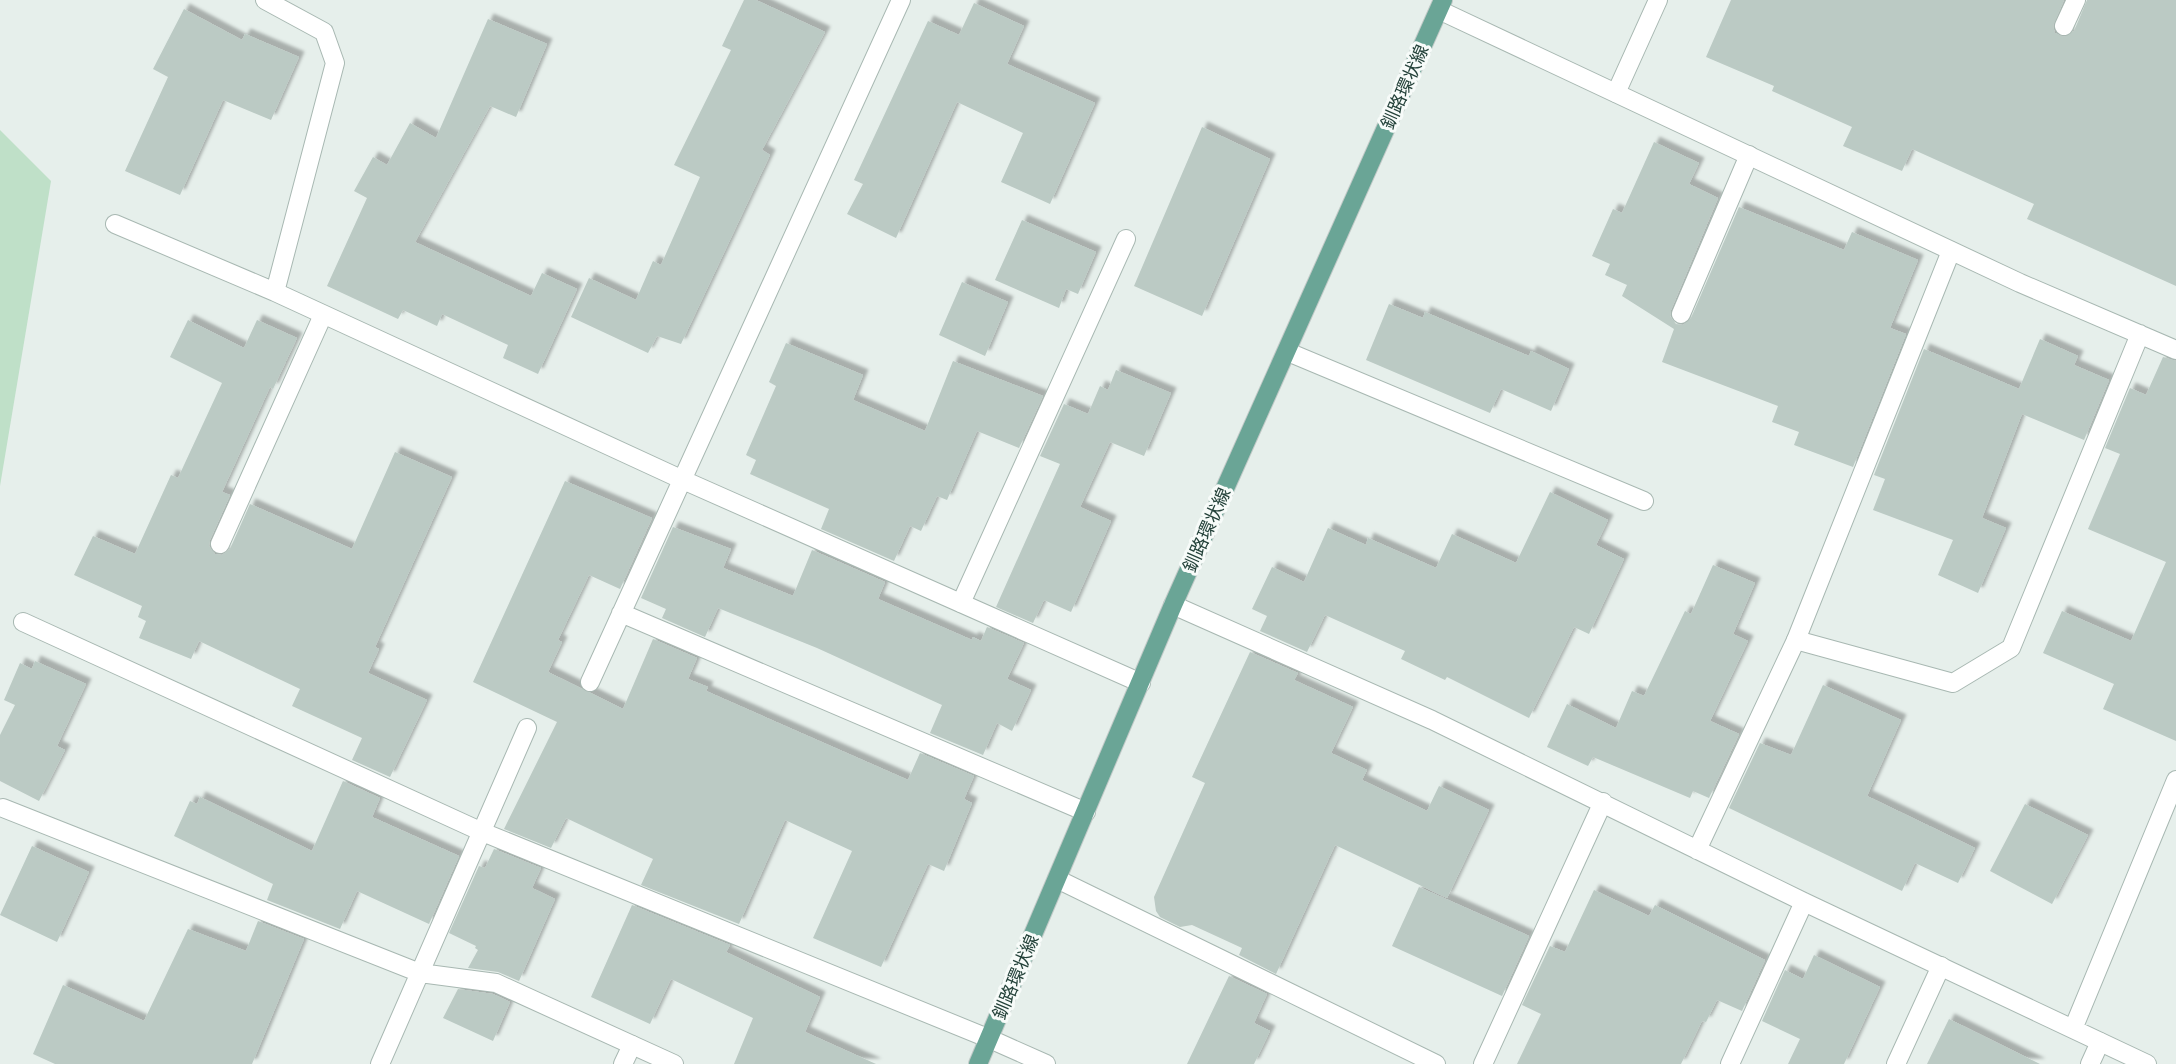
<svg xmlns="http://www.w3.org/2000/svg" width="2176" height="1064" font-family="'Fira Sans','Noto Sans JP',sans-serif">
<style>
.green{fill:#bfe0c8}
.building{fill:#bbcac4;filter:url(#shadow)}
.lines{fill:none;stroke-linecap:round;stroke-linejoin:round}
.lane-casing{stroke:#a8b8b2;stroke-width:20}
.street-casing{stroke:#a8b8b2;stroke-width:20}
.primary-casing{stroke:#c2cac8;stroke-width:20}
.lane{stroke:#fff;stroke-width:18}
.street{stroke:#fff;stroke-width:18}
.primary{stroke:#6aa596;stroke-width:18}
.labels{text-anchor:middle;stroke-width:6;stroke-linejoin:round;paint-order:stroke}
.street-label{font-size:18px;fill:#24423a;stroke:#f7fbf9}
</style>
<defs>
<filter id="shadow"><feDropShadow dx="5.5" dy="-5.5" stdDeviation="1.5" flood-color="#0004"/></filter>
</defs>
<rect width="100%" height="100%" fill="#e6efeb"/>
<path class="green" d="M 0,130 L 51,181 L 0,486 Z"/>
<path class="building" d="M 744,0 L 756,0 L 825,32 L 762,150 L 770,155 L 681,344 L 657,336 L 648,353 L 571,317 L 589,278 L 636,300 L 653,261 L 661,265 L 700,177 L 674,165 L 731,50 L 722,46 Z
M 1731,0 L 2064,0 L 2053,26 L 2055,33 L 2064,37 L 2074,31 L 2087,0 L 2176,0 L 2176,286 L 2027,219 L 2034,204 L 1912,149 L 1902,171 L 1843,146 L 1852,127 L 1772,91 L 1774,86 L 1706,57 Z
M 974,3 L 1024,26 L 1007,64 L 1095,103 L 1050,204 L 1001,182 L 1023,133 L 957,102 L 896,238 L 847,214 L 863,184 L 854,180 L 928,21 L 959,35 Z
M 184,9 L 242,40 L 245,34 L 299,57 L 271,120 L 223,100 L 180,195 L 125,171 L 168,77 L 153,69 Z
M 488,19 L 547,44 L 516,117 L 490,106 L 415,242 L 531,296 L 542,273 L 577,289 L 538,374 L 503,358 L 508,345 L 442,314 L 437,326 L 403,310 L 398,319 L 327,286 L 367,198 L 354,191 L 373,157 L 387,165 L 410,123 L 436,138 Z
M 1202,127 L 1270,159 L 1202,316 L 1134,286 Z
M 1654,142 L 1699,163 L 1689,184 L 1718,198 L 1671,310 L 1670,316 L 1676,324 L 1683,325 L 1691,318 L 1739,207 L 1844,250 L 1852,232 L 1918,260 L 1890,328 L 1906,334 L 1853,467 L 1794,445 L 1799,432 L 1772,422 L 1778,406 L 1662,362 L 1674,329 L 1622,296 L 1627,285 L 1605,275 L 1610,264 L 1592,256 L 1613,209 L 1622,213 Z
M 1022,220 L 1096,252 L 1078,294 L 1066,289 L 1059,308 L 995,280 Z
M 962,282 L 1008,302 L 985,356 L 939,335 Z
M 1389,304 L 1423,318 L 1425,312 L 1529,356 L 1531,351 L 1569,369 L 1551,411 L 1501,389 L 1490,413 L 1366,360 Z
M 188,320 L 244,348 L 257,320 L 297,338 L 273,389 L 270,387 L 222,492 L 230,495 L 210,540 L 209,546 L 215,554 L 222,555 L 230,549 L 250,504 L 352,549 L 395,452 L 452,477 L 375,647 L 379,649 L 368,673 L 427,700 L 390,777 L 352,760 L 362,738 L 292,706 L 300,689 L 199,641 L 191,659 L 139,638 L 146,621 L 138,617 L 142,606 L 74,575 L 93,536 L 135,554 L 171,475 L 178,478 L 222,383 L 170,357 Z
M 2040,339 L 2078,356 L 2074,365 L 2109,380 L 2084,440 L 2022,414 L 1982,518 L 2006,528 L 1978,593 L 1938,575 L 1953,540 L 1873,510 L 1885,479 L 1874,475 L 1924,349 L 2019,389 Z
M 786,343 L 863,375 L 853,400 L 925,431 L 953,361 L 1043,396 L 1019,448 L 977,431 L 947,500 L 937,496 L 921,531 L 910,526 L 894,561 L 821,529 L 829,509 L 750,474 L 756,460 L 746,455 L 776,386 L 769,382 Z
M 2163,357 L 2176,361 L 2176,741 L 2103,709 L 2114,684 L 2043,653 L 2062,611 L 2131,641 L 2166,562 L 2088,529 L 2120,454 L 2105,448 L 2130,388 L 2146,395 Z
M 1116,370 L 1171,393 L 1144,456 L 1110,442 L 1080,507 L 1111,521 L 1071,612 L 1044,600 L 1033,623 L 996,607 L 1060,464 L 1040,456 L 1064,404 L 1088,414 L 1100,386 L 1108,390 Z
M 565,481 L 652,518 L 620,589 L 589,575 L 558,640 L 562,642 L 548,672 L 623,709 L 653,639 L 697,658 L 688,679 L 708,687 L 706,691 L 908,780 L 920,753 L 974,776 L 964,799 L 972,803 L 944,871 L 928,864 L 881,967 L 813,938 L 852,851 L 785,820 L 739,924 L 641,885 L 653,859 L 566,818 L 551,848 L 504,829 L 557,722 L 473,682 Z
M 1550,492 L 1608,520 L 1596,545 L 1624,559 L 1589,634 L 1574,627 L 1529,718 L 1447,677 L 1445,680 L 1401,659 L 1405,651 L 1325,615 L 1307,652 L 1260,631 L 1267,616 L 1252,609 L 1272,567 L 1304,582 L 1328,528 L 1366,545 L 1368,538 L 1436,568 L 1452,534 L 1516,563 Z
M 673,527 L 731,549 L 723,568 L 793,596 L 812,550 L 885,582 L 878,599 L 972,640 L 973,637 L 981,641 L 987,627 L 1024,643 L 1007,679 L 1031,690 L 1012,731 L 997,723 L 983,755 L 930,733 L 942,705 L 817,648 L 718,608 L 705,637 L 662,618 L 666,609 L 641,598 Z
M 1713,565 L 1755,583 L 1733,634 L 1748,641 L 1710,721 L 1739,734 L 1709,798 L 1693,791 L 1690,798 L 1593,757 L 1588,766 L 1547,747 L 1567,704 L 1616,728 L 1632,691 L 1644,696 L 1685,611 L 1691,614 Z
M 1250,652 L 1298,673 L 1294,680 L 1353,707 L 1331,753 L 1367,770 L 1362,780 L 1427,811 L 1439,786 L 1489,810 L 1447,898 L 1335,845 L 1276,974 L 1239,955 L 1242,948 L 1192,925 L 1180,927 L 1160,917 L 1156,911 L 1154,897 L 1205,783 L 1192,777 Z
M 35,661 L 86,684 L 57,746 L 65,750 L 39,801 L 0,781 L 0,735 L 15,705 L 4,700 L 20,663 L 32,669 Z
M 1823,685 L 1901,720 L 1867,796 L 1975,848 L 1958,883 L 1915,863 L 1902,891 L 1729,808 L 1760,743 L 1791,755 Z
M 343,781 L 380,798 L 372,817 L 459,856 L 429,924 L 357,891 L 340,929 L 267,900 L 273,884 L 174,836 L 190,801 L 197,804 L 200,797 L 312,851 Z
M 2025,804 L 2088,835 L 2052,904 L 1990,871 Z
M 32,846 L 89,872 L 57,942 L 0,915 Z
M 494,849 L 541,868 L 532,888 L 555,899 L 519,981 L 498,972 L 468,968 L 478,950 L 475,948 L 476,946 L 449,933 L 479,866 L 485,868 Z
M 1419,887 L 1529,936 L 1502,996 L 1392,946 Z
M 1594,890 L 1649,916 L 1655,905 L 1765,960 L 1742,1011 L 1717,1000 L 1706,1022 L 1702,1021 L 1681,1064 L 1517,1064 L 1541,1014 L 1522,1005 L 1550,946 L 1565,952 Z
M 632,905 L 730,945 L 726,952 L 820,997 L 805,1032 L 876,1064 L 734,1064 L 753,1018 L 671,979 L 650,1024 L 591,997 Z
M 258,921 L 304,939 L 252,1064 L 55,1064 L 33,1054 L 63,985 L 144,1021 L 188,929 L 246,951 Z
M 1814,955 L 1880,987 L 1844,1064 L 1788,1064 L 1800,1039 L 1762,1021 L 1785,970 L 1803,979 Z
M 1229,976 L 1267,994 L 1254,1023 L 1270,1031 L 1254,1064 L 1187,1064 Z
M 458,989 L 493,994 L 510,1002 L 493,1041 L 443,1018 Z
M 1949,1019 L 2040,1064 L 1927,1064 Z"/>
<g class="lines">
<g class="lane-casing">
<path id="lane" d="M 2064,26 L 2076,0
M 1616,93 L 1658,0
M 1681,314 L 1749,155
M 220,544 L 323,315
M 961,603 L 1126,239
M 1796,640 L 1951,251
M 1057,879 L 1436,1064
M 623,1064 L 632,1045
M 1896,1064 L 1941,966
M 2090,1064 L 2100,1042"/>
</g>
<g class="street-casing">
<path id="street" d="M 265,0 L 324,32 L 335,63 L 275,292
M 1439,10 L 2020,283 L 2176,350
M 115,224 L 275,292 L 683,480 L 1141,683
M 1288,352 L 1644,501
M 1173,605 L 1432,720 L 1804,902 L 2147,1064
M 621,613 L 1086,812
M 23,622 L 480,831 L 990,1039 L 1046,1064
M 590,682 L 901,0
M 3,808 L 420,973 L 496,983 L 674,1064
M 1697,850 L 1796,640 L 1953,683 L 2011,648 L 2140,334
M 2073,1029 L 2176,780
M 380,1064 L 527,728
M 1483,1064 L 1603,802
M 1730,1064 L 1804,902"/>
</g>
<g class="primary-casing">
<path id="primary" d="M 978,1064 L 1173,605 L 1443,0"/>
</g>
<use href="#lane" class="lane"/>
<use href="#street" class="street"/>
<use href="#primary" class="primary"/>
</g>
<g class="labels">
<g class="street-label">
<text transform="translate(1405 87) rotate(-66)" y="6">釧路環状線</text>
<text transform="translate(1207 530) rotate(-66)" y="6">釧路環状線</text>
<text transform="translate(1016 977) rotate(-67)" y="6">釧路環状線</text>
</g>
</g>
</svg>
